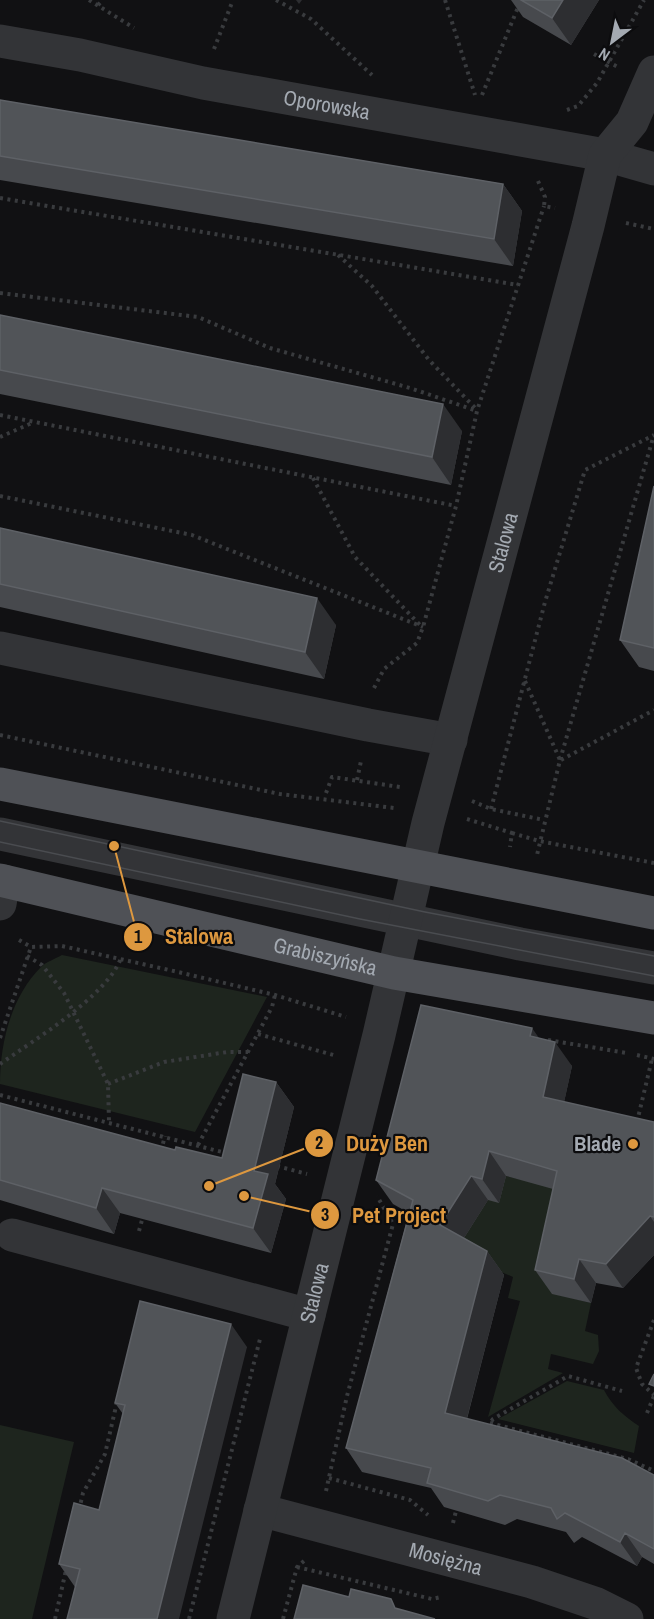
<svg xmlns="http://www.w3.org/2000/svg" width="654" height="1619" font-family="'Archivo Narrow',sans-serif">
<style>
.green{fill:#1e251e}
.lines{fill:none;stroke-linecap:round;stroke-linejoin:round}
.path{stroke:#393b3e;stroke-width:4;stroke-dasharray:3 4.5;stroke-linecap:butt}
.minor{stroke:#333437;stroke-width:33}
.major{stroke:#4f5156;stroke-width:33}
.tram{stroke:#4a4c50;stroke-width:1.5}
.wall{fill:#47494d}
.shaded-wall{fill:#2d2e31}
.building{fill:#515458;stroke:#5e6166;stroke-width:1.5}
.poi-dot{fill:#dd983f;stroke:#0c0c0e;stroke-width:2}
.labels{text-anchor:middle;stroke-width:4.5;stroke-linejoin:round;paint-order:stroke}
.street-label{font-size:21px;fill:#a4aab2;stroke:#0c0c0e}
.poi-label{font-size:21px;font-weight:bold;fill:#a4aab2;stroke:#0c0c0e;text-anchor:end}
.leader{fill:none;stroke:#dd983f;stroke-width:2}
.callout-dot{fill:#dd983f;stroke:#0c0c0e;stroke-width:2}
.mark-label{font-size:18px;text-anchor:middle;font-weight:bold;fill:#111}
.callout-label{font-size:22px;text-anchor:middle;font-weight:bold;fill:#dd983f;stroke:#0c0c0e;stroke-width:4.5;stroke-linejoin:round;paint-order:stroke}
</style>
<rect width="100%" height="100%" fill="#111113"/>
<path class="green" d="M 62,955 L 267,997 L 195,1132 L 0,1084 C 0,1043 11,997 41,967 C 46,962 55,959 62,955 Z
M 506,1176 L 574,1192 L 552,1293 L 591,1303 L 585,1331 L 598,1335 L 599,1351 L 593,1364 L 551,1354 L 548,1369 L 563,1373 L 488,1417 L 520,1301 L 508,1298 L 513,1277 L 492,1268 L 462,1242 L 473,1196 Z
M 567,1381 L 604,1390 C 612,1406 625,1417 639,1426 L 634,1453 L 498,1419 Z
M 0,1425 L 74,1442 L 32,1619 L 0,1619 Z"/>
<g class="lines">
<path class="path" d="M 89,0 L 134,28
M 276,0 L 311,19 L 372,75
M 445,0 L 475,95
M 98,5 L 103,0
M 214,49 L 233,0
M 594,54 L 618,67
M 482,95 L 521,0
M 567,110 L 578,106 L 597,83 L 644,0
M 538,181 L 545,197 L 544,206 L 555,208
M 0,198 L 518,285
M 626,223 L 654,229
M 338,255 L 372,286 L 429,360 L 477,410
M 0,293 L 198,317 L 270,348 L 410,388 L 477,411
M 0,415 L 456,506
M 0,437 L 32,423
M 313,478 L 355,557 L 420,625
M 0,496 L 192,535 L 423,627
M 525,681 L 560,760 L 537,855
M 374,688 L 384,669 L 417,643 L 423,627 L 456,506 L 477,411 L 544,206
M 0,735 L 280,794 L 394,808
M 560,760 L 653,438
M 561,760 L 654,710
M 357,780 L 361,761
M 326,793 L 332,777 L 400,787
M 472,801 L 491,809 L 544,820
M 491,809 L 545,602 L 585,470 L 654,435
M 467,819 L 512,833 L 510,847
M 512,833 L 539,841 L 654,863
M 19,940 L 31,947 L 62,946 L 178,972 L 275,995 L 346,1017
M 27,956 L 42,965 L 64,993 L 108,1084 L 109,1122
M 258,1034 L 337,1056
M 0,1038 L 31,947
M 548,1040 L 627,1053
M 637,1055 L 654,1059
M 0,1064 C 34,1040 107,996 121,958
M 108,1084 L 164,1062 L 227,1052 L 248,1052
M 0,1095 L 226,1153
M 637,1122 L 652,1059
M 198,1145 L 272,1007 L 275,995
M 161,1151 L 165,1136
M 277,1166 L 307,1174
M 139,1231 L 142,1220
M 654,1320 L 636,1368 L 642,1384 L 654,1395
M 647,1413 L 654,1396
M 490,1423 L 628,1459 L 654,1471
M 487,1427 L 493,1419 L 568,1376 L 622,1391
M 329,1478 L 410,1500 L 428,1515
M 326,1491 L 347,1396 L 393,1224 L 377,1196
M 79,1510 L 83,1493 L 105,1454 L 117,1402
M 453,1523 L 456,1511
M 297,1567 L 432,1599 L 441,1597
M 55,1619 L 66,1570
M 189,1619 L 260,1339
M 283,1619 L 297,1567 L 304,1561"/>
<g class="minor">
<path id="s1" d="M 0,41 L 80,55 L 203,83 L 605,155 L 654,169"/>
<path d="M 0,648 L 368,725 L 451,740"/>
<path d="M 0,834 L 520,944 L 654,968"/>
<path d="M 0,904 L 4,881"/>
<path d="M 12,1235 L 309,1315"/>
<path id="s2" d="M 260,1510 L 532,1582 L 597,1604 L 627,1619"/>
<path id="s3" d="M 233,1619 L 379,1035 L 428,823 L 588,226 L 605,155 L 632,122 L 654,72"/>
</g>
<g class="major">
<path d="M 0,784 L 654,913"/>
<path id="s4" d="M 0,880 L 394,973 L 654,1018"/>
</g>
<path class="tram" d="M 0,821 L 425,912 L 654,956
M 0,842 L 360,919 L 654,976"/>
</g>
<path class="wall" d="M 511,0 L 599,0 L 571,45 L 523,17 Z
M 0,100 L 503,184 L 522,211 L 513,266 L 0,180 Z
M 0,315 L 462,431 L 451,485 L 0,394 Z
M 654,486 L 654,671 L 639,667 L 620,640 Z
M 0,528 L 336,625 L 324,679 L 0,607 Z
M 540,1039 L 572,1066 L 564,1102 L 654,1122 L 654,1255 L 623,1288 L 596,1283 L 591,1303 L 552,1294 L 535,1270 L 553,1189 L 506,1176 L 499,1203 L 488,1200 L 464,1238 L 487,1251 L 504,1275 L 467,1419 L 654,1475 L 654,1564 L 642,1557 L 637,1566 L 582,1537 L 574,1543 L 566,1532 L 517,1519 L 505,1525 L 444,1507 L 431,1488 L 362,1472 L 346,1448 L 409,1213 L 393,1204 L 376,1180 Z
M 276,1082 L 294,1107 L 275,1184 L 286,1199 L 271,1253 L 120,1213 L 114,1234 L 0,1200 L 0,1103 L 175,1150 L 222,1158 Z
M 247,1347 L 75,1587 L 59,1564 L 99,1510 L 123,1414 L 115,1403 Z"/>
<path class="shaded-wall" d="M 296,0 L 302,0 L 299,4 Z
M 563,0 L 599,0 L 571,45 L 552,18 Z
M 503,184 L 522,211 L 513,266 L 494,239 Z
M 443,404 L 462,431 L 451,485 L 432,457 Z
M 317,598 L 336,625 L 324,679 L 305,652 Z
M 532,1028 L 549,1052 L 530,1036 Z
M 555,1042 L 572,1066 L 560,1121 L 543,1097 Z
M 276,1082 L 294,1107 L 275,1184 L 286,1199 L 271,1253 L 253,1228 L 254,1171 Z
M 489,1151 L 506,1176 L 499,1203 L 482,1179 Z
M 471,1176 L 488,1200 L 457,1249 L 440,1225 Z
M 102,1188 L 120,1213 L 114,1234 L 96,1208 Z
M 650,1216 L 654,1222 L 654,1255 L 623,1288 L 606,1264 Z
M 487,1251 L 504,1275 L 462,1437 L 445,1413 Z
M 579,1259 L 596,1283 L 591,1303 L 574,1279 Z
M 231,1324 L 247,1347 L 179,1619 L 157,1619 Z
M 625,1533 L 642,1557 L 637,1566 L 620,1542 Z"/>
<path class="building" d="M 521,0 L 563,0 L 552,18 Z
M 0,100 L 503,184 L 494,239 L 0,156 Z
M 0,315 L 443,404 L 432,457 L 0,370 Z
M 654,486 L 654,648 L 620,640 Z
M 0,528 L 317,598 L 305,652 L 0,584 Z
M 421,1005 L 532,1028 L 530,1036 L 555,1042 L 543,1097 L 654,1122 L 654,1217 L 650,1216 L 606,1264 L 579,1259 L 574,1279 L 535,1270 L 557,1171 L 489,1151 L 482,1179 L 471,1176 L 440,1225 L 487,1251 L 445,1413 L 622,1458 L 654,1475 L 654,1549 L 625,1533 L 620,1542 L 565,1513 L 557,1519 L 551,1508 L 500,1495 L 488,1501 L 427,1483 L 431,1468 L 346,1448 L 413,1200 L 376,1180 Z
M 243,1074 L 276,1082 L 254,1171 L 268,1174 L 253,1228 L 102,1188 L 96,1208 L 0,1180 L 0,1103 L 175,1150 L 176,1147 L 222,1158 Z
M 140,1301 L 231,1324 L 157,1619 L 67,1619 L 80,1569 L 59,1564 L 74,1503 L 99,1510 L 125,1405 L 115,1403 Z
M 654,1374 L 654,1386 L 649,1384 Z
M 303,1585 L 349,1597 L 351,1589 L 391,1599 L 395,1608 L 435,1619 L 294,1619 Z"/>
<circle class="poi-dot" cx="633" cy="1144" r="6"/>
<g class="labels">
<g class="street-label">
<text dy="7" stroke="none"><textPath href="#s1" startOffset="333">Oporowska</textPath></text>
<text dy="7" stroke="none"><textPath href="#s3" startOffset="1110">Stalowa</textPath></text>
<text dy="7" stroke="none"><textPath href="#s4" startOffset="334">Grabiszyńska</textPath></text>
<text dy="7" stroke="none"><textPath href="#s3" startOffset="336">Stalowa</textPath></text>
<text dy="7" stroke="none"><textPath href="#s2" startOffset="192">Mosiężna</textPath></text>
</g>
<g class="poi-label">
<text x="621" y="1151">Blade</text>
</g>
</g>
<path class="leader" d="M114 846L138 937M209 1186L319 1143M244 1196L325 1215"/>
<g class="callout-dot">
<circle cx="114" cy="846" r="6"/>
<circle cx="209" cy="1186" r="6"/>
<circle cx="244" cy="1196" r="6"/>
<circle cx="138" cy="937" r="15"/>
<circle cx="319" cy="1143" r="15"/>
<circle cx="325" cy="1215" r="15"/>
</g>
<g class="mark-label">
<text x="138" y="943">1</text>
<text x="319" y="1149">2</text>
<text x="325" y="1221">3</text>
</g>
<g class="callout-label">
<text x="199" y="944">Stalowa</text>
<text x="387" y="1151">Duży Ben</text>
<text x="399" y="1223">Pet Project</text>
</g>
<g transform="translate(612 42) rotate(212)" stroke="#0c0c0e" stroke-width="4.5" paint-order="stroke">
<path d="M0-4.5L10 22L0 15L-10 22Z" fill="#a4aab2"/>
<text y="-9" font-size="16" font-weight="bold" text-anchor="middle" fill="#a4aab2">N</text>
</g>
</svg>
